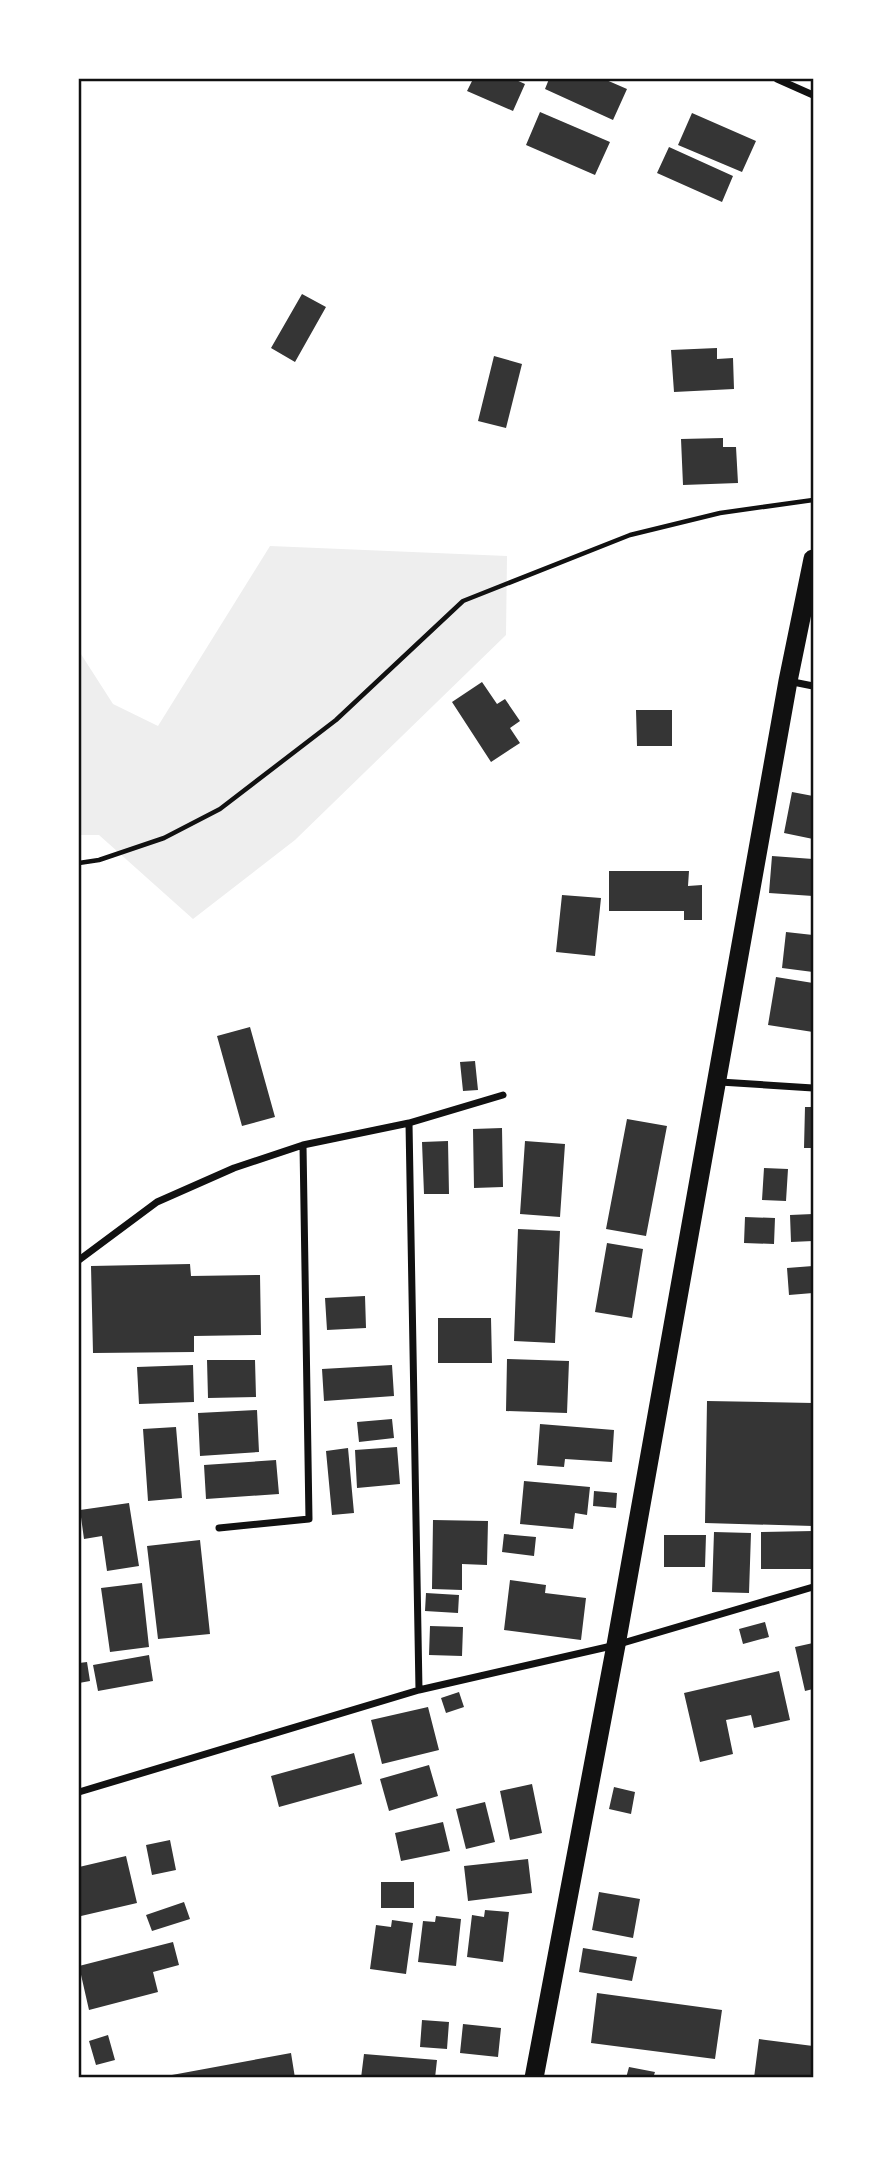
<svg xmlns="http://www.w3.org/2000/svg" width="892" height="2157" font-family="Overpass,sans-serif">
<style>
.green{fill:#eee}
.building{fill:#353535}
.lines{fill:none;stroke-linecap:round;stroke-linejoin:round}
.path{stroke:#111;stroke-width:4.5}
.minor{stroke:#111;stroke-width:7}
.trunk{stroke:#111;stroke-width:19}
.neatline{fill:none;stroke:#111;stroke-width:2.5}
</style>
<rect width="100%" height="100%" fill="#fff"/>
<path class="green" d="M 270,546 L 507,556 L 506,635 L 295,840 L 193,919 L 99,835 L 79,835 L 79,651 L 113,704 L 158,726 Z"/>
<path class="building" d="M 473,79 L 514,79 L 525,84 L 513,111 L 467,91 Z
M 549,79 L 604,79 L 627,89 L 613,120 L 545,89 Z
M 540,112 L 610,142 L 595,175 L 526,145 Z
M 692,113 L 756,141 L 742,172 L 678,145 Z
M 669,147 L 733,176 L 722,202 L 657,173 Z
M 302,294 L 326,307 L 295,362 L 271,348 Z
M 717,348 L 717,359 L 733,358 L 734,389 L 674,392 L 671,350 Z
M 494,356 L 522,364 L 506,428 L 478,421 Z
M 723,438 L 723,447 L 736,447 L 738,483 L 683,485 L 681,439 Z
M 482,682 L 497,704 L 505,699 L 520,721 L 510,728 L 520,743 L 491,762 L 452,702 Z
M 636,710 L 672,710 L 672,746 L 637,746 Z
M 792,792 L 813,796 L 813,839 L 784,833 Z
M 772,856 L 813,859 L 813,896 L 769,893 Z
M 609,871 L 689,871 L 688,886 L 702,885 L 702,920 L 684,920 L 684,911 L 609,911 Z
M 562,895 L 601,898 L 595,956 L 556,952 Z
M 786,932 L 813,935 L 813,972 L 782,968 Z
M 776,977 L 813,983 L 813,1032 L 768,1025 Z
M 250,1027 L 275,1117 L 242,1126 L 217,1036 Z
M 475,1061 L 478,1090 L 463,1091 L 460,1062 Z
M 805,1107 L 813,1107 L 813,1148 L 804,1148 Z
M 627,1119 L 667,1126 L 646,1236 L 606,1229 Z
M 502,1128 L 503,1187 L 474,1188 L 473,1129 Z
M 448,1141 L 449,1194 L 424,1194 L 422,1142 Z
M 525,1141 L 565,1144 L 560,1217 L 520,1214 Z
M 764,1168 L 788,1169 L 786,1201 L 762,1200 Z
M 813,1214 L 813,1241 L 791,1242 L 790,1215 Z
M 745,1217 L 775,1218 L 774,1244 L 744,1243 Z
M 518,1229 L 560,1231 L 555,1343 L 514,1341 Z
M 607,1243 L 643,1249 L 632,1318 L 595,1312 Z
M 190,1264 L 191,1276 L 260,1275 L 261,1335 L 194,1336 L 194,1352 L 93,1353 L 91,1266 Z
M 813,1266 L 813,1293 L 789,1295 L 787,1268 Z
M 365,1296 L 366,1328 L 327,1330 L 325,1298 Z
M 438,1318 L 491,1318 L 492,1363 L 438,1363 Z
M 507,1359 L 569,1361 L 567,1413 L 506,1411 Z
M 207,1360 L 255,1360 L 256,1397 L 208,1398 Z
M 193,1365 L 194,1402 L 139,1404 L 137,1367 Z
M 392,1365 L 394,1396 L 324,1401 L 322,1369 Z
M 707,1401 L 813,1403 L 813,1526 L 705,1523 Z
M 257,1410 L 259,1452 L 200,1456 L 198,1413 Z
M 392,1419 L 394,1438 L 359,1442 L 357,1422 Z
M 540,1424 L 614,1430 L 612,1462 L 565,1459 L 564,1467 L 537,1465 Z
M 176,1427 L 182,1498 L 148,1501 L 143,1429 Z
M 397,1447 L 400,1484 L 357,1488 L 355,1450 Z
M 348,1448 L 354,1513 L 332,1515 L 326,1451 Z
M 276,1460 L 279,1494 L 206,1499 L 204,1465 Z
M 524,1481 L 590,1487 L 587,1515 L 575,1513 L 573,1529 L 520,1524 Z
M 594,1491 L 617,1493 L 616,1508 L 593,1506 Z
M 129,1503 L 139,1566 L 107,1571 L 102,1536 L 84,1539 L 80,1510 Z
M 433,1520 L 488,1521 L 487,1565 L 462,1564 L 462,1590 L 432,1589 Z
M 813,1531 L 813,1569 L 761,1569 L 761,1532 Z
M 714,1532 L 751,1533 L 749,1593 L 712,1592 Z
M 504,1534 L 536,1537 L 534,1556 L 502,1552 Z
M 664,1535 L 706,1535 L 705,1567 L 664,1567 Z
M 200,1540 L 210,1634 L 158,1639 L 147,1546 Z
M 510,1580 L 546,1585 L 545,1593 L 586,1598 L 581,1640 L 504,1630 Z
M 142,1583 L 149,1647 L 110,1652 L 101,1588 Z
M 426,1593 L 459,1595 L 458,1613 L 425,1611 Z
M 765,1622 L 769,1637 L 743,1644 L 739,1629 Z
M 430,1626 L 463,1627 L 462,1656 L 429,1655 Z
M 813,1643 L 813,1689 L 805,1691 L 795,1647 Z
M 149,1655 L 153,1681 L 98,1691 L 93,1665 Z
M 87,1662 L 90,1681 L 79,1683 L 79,1663 Z
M 779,1671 L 790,1720 L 754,1728 L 751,1715 L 726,1720 L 733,1754 L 700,1762 L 684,1693 Z
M 459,1692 L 464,1707 L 446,1713 L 441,1698 Z
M 428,1707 L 439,1750 L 382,1764 L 371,1720 Z
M 354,1753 L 362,1784 L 279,1807 L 271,1776 Z
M 429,1765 L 438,1796 L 389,1811 L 380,1779 Z
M 532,1784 L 542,1833 L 510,1840 L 500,1791 Z
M 614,1787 L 635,1792 L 631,1814 L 609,1809 Z
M 485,1802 L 495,1842 L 466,1849 L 456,1809 Z
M 443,1822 L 450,1851 L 401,1861 L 395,1833 Z
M 170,1840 L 176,1870 L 152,1875 L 146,1845 Z
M 126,1856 L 137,1903 L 81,1916 L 79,1867 Z
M 528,1859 L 532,1893 L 468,1901 L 464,1866 Z
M 381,1882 L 414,1882 L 414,1908 L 381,1908 Z
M 599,1892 L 640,1899 L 633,1938 L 592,1930 Z
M 184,1902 L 190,1919 L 152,1931 L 146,1915 Z
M 485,1910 L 509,1912 L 503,1962 L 467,1957 L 472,1915 L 484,1917 Z
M 436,1916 L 461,1919 L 456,1966 L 418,1962 L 423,1921 L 435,1922 Z
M 392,1920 L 413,1923 L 406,1974 L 370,1969 L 376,1925 L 391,1927 Z
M 173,1942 L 179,1965 L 153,1972 L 158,1992 L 89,2010 L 79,1966 Z
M 583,1948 L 637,1957 L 632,1981 L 579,1972 Z
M 597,1993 L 722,2010 L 715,2059 L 591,2043 Z
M 422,2020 L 449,2022 L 447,2049 L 420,2047 Z
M 463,2024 L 501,2028 L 498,2057 L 460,2053 Z
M 108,2035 L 115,2060 L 96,2065 L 89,2041 Z
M 759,2039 L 813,2046 L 813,2078 L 754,2078 Z
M 291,2053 L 295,2078 L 161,2078 L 161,2077 Z
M 364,2054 L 437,2060 L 435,2078 L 361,2078 Z
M 629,2067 L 655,2072 L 653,2078 L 626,2078 Z"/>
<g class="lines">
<path class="path" d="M 79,863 L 99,860 L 164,838 L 220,809 L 336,720 L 463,601 L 630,535 L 720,513 L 813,500"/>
<path class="minor" d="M 777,79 L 813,95
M 788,681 L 813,686
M 720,1082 L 813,1088
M 409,1123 L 419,1690
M 79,1260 L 157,1202 L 234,1168 L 303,1145 L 409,1123 L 503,1095
M 219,1528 L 309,1519 L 303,1145
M 79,1792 L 419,1690 L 616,1645 L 813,1587"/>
<path class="trunk" d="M 534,2078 L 616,1645 L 788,681 L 813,559"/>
</g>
<rect width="892" height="2157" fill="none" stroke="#ffffff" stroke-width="161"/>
<rect x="80" y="80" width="732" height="1996" class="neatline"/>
</svg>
